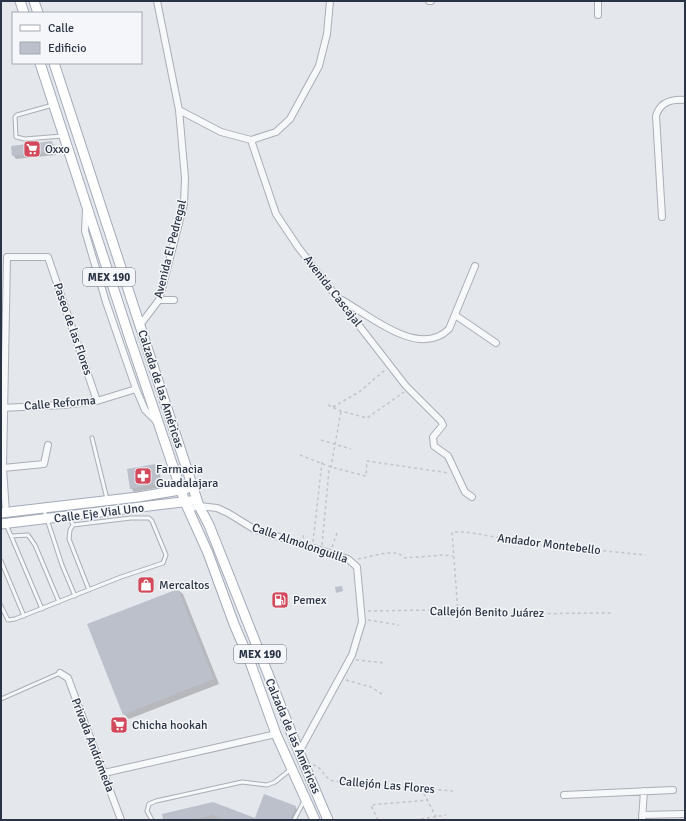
<svg xmlns="http://www.w3.org/2000/svg" width="686" height="821" font-family="Signika,sans-serif">
<style>
.shadow{fill:#0003}
.building{fill:#bbc0ca}
.lines{fill:none;stroke-linecap:round;stroke-linejoin:round}
.lane-casing{stroke:#a9aeb7;stroke-width:5}
.street-casing{stroke:#a9aeb7;stroke-width:8}
.primary-casing{stroke:#a3abb8;stroke-width:11}
.path{stroke:#c2c5cb;stroke-width:1.5;stroke-dasharray:3 3;stroke-linecap:butt}
.lane{stroke:#f7f8fa;stroke-width:3}
.street{stroke:#f7f8fa;stroke-width:6}
.primary{stroke:#fff;stroke-width:9}
.labels{text-anchor:middle;stroke-width:3;stroke-linejoin:round;paint-order:stroke}
.shield{fill:#f4f6f9;stroke:#676e7b;stroke-width:1}
.shield-label{font-size:11px;font-weight:bold;fill:#2b3445}
.poi-label{font-size:12px;fill:#2b3445;stroke:#f4f6f9;text-anchor:start}
.street-label{font-size:12px;fill:#2b3445;stroke:#f4f6f9}
</style>
<rect width="100%" height="100%" fill="#e4e7ec"/>
<path class="shadow" d="M 52,143 L 55,146 L 56,155 L 16,159 L 13,155 Z
M 155,465 L 159,468 L 162,487 L 134,492 L 131,488 Z
M 178,590 L 183,594 L 219,684 L 129,719 L 124,714 Z
M 213,804 L 255,820 L 295,807 L 300,812 L 297,820 L 164,820 Z"/>
<path class="building" d="M 52,141 L 53,152 L 12,156 L 11,146 Z
M 155,464 L 159,483 L 130,489 L 127,469 Z
M 342,586 L 343,591 L 336,593 L 335,587 Z
M 178,589 L 214,679 L 123,715 L 87,624 Z
M 264,794 L 296,806 L 290,820 L 225,820 L 213,815 L 192,820 L 163,820 L 162,814 L 213,802 L 255,818 Z"/>
<g class="lines">
<g class="lane-casing">
<path id="lane" d="M 53,105 L 17,115 L 15,117 L 16,137 L 25,139 L 62,136
M 92,438 L 107,499
M 44,510 L 62,565 L 75,596
M 6,524 L 42,609
M 73,525 L 70,530 L 69,539 L 89,590
M 11,536 L 28,535 L 35,545 L 59,602
M 1,561 L 24,616
M 1,606 L 8,620 L 15,619 L 121,577 L 163,563 L 166,555 L 152,521 L 149,518 L 131,518 L 73,525 L 70,517
M 1,699 L 60,673
M 152,820 L 147,811 L 149,804 L 156,801 L 242,782 L 267,785 L 275,782 L 291,769
M 294,820 L 304,801"/>
</g>
<g class="street-casing">
<path id="street" d="M 429,1 L 431,1
M 598,15 L 598,1
M 179,110 L 221,132 L 251,140
M 251,140 L 276,214 L 298,247 L 406,386 L 441,421 L 443,425 L 433,437 L 434,446 L 448,456 L 465,492 L 472,497
M 251,140 L 276,132 L 290,119 L 319,66 L 327,34 L 330,1
M 86,209 L 85,231 L 106,302 L 136,389 L 145,410 L 156,421
M 662,217 L 656,116 C 660,102 671,99 685,100
M 159,300 L 174,300
M 342,300 C 369,315 419,359 449,329 L 475,266
M 455,315 L 496,343
M 140,325 L 159,300 L 184,204 L 185,178 L 179,110 L 157,1
M 1,408 L 63,405 L 97,401 L 136,389
M 3,468 L 44,464 L 48,445
M 188,509 L 199,506 L 217,508 L 228,513 L 254,529 L 348,559 L 357,567 L 362,622 L 352,655 L 299,752
M 6,513 L 3,468 L 7,257 L 48,257 L 97,401
M 60,673 L 68,678 L 121,820
M 104,773 L 276,734
M 564,795 L 673,790
M 642,815 L 685,814
M 642,820 L 644,791"/>
</g>
<g class="primary-casing">
<path id="primary" d="M 20,1 L 24,13
M 34,1 L 38,13
M 40,63 L 130,339 L 185,502 L 208,553 L 234,624 L 249,659 L 276,734 L 315,820
M 54,63 L 199,506 L 209,525 L 299,752 L 328,820
M 1,513 L 138,497 L 186,489
M 1,524 L 190,501"/>
</g>
<path class="path" d="M 328,405 L 341,411 L 367,418 L 404,392
M 333,407 L 359,392 L 385,370
M 321,440 L 351,449
M 300,455 L 331,467 L 366,476 L 367,461 L 449,473
M 303,538 L 304,532
M 313,542 L 322,462
M 322,545 L 329,470 L 331,467 L 341,411
M 332,547 L 337,533
M 358,559 L 386,553 L 398,553 L 405,558 L 442,555 L 453,556
M 368,611 L 434,610 L 474,614 L 612,613
M 458,613 L 452,532 C 468,531 481,535 496,537 C 516,540 537,540 555,546 L 646,555
M 368,620 L 399,625
M 356,660 L 386,663
M 346,680 L 371,687 L 382,694
M 313,765 C 322,766 323,778 333,781 L 453,791
M 421,788 L 436,817
M 378,820 L 371,805 L 428,800
M 415,820 L 446,815"/>
<use href="#lane" class="lane"/>
<use href="#street" class="street"/>
<use href="#primary" class="primary"/>
</g>
<defs>
<g id="supermarket-square" transform="scale(0.9)"><rect x="-9" y="-9" width="18" height="18" rx="4" fill="#d1495b" stroke="#f4f6f9"/><path d="M-6-5.5h2.5l.6 2H6L4.5 2H-2.5L-4.4-4H-6ZM-1.5 3.2a1.3 1.3 0 1 0 .1 0ZM3 3.2a1.3 1.3 0 1 0 .1 0Z" fill="#fff"/></g>
<g id="pharmacy-square" transform="scale(0.9)"><rect x="-9" y="-9" width="18" height="18" rx="4" fill="#d1495b" stroke="#f4f6f9"/><path d="M-2-6h4v4h4v4h-4v4h-4v-4h-4v-4h4Z" fill="#fff"/></g>
<g id="shop-square" transform="scale(0.9)"><rect x="-9" y="-9" width="18" height="18" rx="4" fill="#d1495b" stroke="#f4f6f9"/><path d="M-5-2.5h2.3a2.7 3.5 0 0 1 5.4 0H5L5.5 6h-11ZM-1.5-2.5h3a1.5 2.3 0 0 0-3 0Z" fill="#fff"/></g>
<g id="fuel-square" transform="scale(0.9)"><rect x="-9" y="-9" width="18" height="18" rx="4" fill="#d1495b" stroke="#f4f6f9"/><path d="M-5.5-6h7V0h2V4h1.3V-2.5L3-4.5l.8-.8L6-3V5H2.5V1h-1V6h-7ZM-4.2-4.7v3.2H.2V-4.7Z" fill="#fff"/></g>
</defs>
<g fill-rule="evenodd">
<use href="#supermarket-square" x="32" y="149"/>
<use href="#pharmacy-square" x="143" y="476"/>
<use href="#shop-square" x="146" y="585"/>
<use href="#fuel-square" x="280" y="600"/>
<use href="#supermarket-square" x="119" y="725"/>
</g>
<g class="labels">
<g class="shield">
<rect x="83" y="268" width="52" height="18" rx="3"/>
<rect x="234" y="645" width="52" height="18" rx="3"/>
</g>
<g class="shield-label">
<text x="109" y="281">MEX 190</text>
<text x="260" y="658">MEX 190</text>
</g>
<g class="poi-label">
<text x="45" y="153">Oxxo</text>
<text x="156" y="473">Farmacia<tspan x="156" dy="14">Guadalajara</tspan></text>
<text x="159" y="589">Mercaltos</text>
<text x="293" y="604">Pemex</text>
<text x="132" y="729">Chicha hookah</text>
</g>
<g class="street-label">
<text transform="translate(170 249) rotate(-76)" y="4">Avenida El Pedregal</text>
<text transform="translate(333 291) rotate(52)" y="4">Avenida Cascajal</text>
<text transform="translate(73 329) rotate(71)" y="4">Paseo de las Flores</text>
<text transform="translate(161 389) rotate(72)" y="4">Calzada de las Américas</text>
<text transform="translate(60 403) rotate(-5)" y="4">Calle Reforma</text>
<text transform="translate(99 513) rotate(-7)" y="4">Calle Eje Vial Uno</text>
<text transform="translate(300 543) rotate(19)" y="4">Calle Almolonguilla</text>
<text transform="translate(549 544) rotate(7)" y="4">Andador Montebello</text>
<text transform="translate(487 612) rotate(1)" y="4">Callejón Benito Juárez</text>
<text transform="translate(293 736) rotate(67)" y="4">Calzada de las Américas</text>
<text transform="translate(93 745) rotate(69)" y="4">Privada Andrómeda</text>
<text transform="translate(387 785) rotate(5)" y="4">Callejón Las Flores</text>
</g>
</g>
<rect width="686" height="821" fill="none" stroke="#2b3445" stroke-width="4"/>
<rect x="12" y="12" width="130" height="52" fill="#f4f6f9" stroke="#a4a8b1"/>
<rect x="20" y="25" width="20" height="6" fill="#ffffff" stroke="#a4a8b1"/>
<text x="48" y="32" font-size="12" fill="#2b3445">Calle</text>
<rect x="20" y="42" width="20" height="12" fill="#bbc0ca" stroke="#a4a8b1"/>
<text x="48" y="52" font-size="12" fill="#2b3445">Edificio</text>
</svg>
